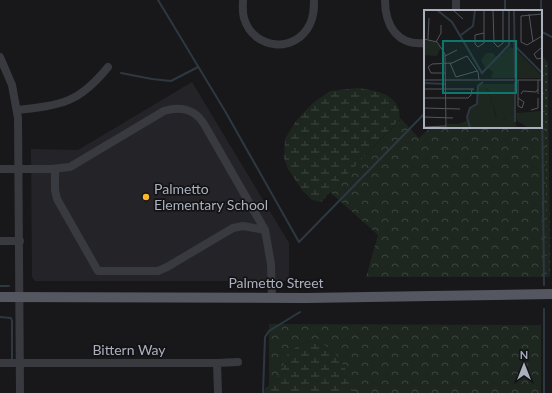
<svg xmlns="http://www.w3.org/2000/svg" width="552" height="393" font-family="Lato,sans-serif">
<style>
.built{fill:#242428}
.grass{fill:url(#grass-dots)}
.forest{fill:url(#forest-crowns)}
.wetland{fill:url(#wetland-marsh)}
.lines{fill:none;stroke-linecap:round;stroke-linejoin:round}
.stream{stroke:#2d3841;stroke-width:2}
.minor{stroke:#393a40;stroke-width:8}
.major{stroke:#555760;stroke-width:10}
.poi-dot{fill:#ffb42d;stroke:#131316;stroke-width:1.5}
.labels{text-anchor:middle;stroke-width:3.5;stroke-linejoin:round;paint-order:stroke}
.poi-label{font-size:14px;fill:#aab0bc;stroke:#131316;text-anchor:start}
.street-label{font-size:14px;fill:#aab0bc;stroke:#131316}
.inset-river{fill:none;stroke:#2d3841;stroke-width:2}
.inset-road{fill:none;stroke:#52555b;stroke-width:1}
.view{fill:#0f766e;fill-opacity:0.15;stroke:#0f766e;stroke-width:2}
.inset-edge{fill:none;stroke:#aab0bc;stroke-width:2}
</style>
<defs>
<pattern id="grass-dots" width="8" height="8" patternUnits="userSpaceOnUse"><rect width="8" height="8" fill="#1e271f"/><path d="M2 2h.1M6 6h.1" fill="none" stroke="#3c443e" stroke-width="1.8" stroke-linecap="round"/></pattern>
<pattern id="forest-crowns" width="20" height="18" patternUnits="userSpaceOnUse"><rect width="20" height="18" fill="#1e271f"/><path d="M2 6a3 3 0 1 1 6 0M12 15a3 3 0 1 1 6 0" fill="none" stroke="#3c443e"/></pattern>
<pattern id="wetland-marsh" width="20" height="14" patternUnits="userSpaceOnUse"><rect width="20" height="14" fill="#1e271f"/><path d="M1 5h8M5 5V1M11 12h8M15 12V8" fill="none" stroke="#3c443e"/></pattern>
</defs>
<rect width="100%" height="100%" fill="#18181b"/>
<path class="built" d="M 192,82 L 289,243 L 289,281 L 35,281 L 32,277 L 31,149 L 78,150 Z"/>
<path class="grass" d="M 544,58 L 548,62 L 550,277 L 547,277 Z"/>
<path class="forest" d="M 541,57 L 544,58 L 547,277 L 366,277 L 378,235 L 330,192 L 400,120 L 400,118 L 419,138 L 431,127 L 541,127 Z
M 269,324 L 541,325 L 541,393 L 354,393 L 342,364 L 333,351 L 309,342 L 300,344 L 294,348 L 276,381 L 269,386 Z"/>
<path class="wetland" d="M 358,88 C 378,91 400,94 400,119 L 321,202 L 312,200 L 302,190 L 288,169 L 284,158 L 285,139 L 296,121 L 313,103 L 330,91 Z
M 309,342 C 313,343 318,343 322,344 C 340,350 349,376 354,393 L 264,393 L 265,388 L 276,381 L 288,353 L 300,344 Z"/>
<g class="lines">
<path class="stream" d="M 158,0 L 225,111 L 299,242 L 425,113
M 505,0 L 505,11
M 541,0 L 544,285
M 542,32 L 552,37
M 121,73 L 152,79 L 171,81 L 198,67
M 0,286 L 9,286
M 544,309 L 544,393
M 0,317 L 11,318 L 12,321 L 12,359
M 263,393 L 265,337 L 269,331 L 300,312"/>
<path class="minor" d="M 243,0 C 243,6 242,12 244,18 C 253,50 296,54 310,24 C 314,16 314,8 314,0
M 385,0 C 385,25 397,46 425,43
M 456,11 L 456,0
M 0,57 L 12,85 L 18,118 L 20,393
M 17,110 C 62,105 79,103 108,67
M 0,169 L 51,169 L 70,167 L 164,111 C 180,106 195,109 204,124 L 265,230 L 271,264 L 272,298
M 55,169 L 55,190 L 57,199 L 98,271 L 158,271 L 167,267 L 233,228 L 243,226 L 265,230
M 0,241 L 20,241
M 0,363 L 217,363 L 238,362
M 217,363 L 218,393"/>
<path class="major" d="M 0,297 L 306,298 L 552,294"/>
</g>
<circle class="poi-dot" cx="146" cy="197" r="4"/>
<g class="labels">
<g class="poi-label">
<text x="154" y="194">Palmetto<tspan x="154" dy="16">Elementary School</tspan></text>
</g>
<g class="street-label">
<text x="276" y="288">Palmetto Street</text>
<text x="129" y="355">Bittern Way</text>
</g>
</g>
<g transform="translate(424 10)">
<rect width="118" height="118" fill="#18181b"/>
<path d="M 92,40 L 118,66 L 118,68 L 92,68 ZM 118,101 L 118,118 L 105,118 L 93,111 L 92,103 Z" fill="#1e271f"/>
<path d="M 86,37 L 91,39 L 91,68 L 67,68 L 69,62 L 62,57 ZM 54,74 L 90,74 L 92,118 L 84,118 L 81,108 L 73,108 L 64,79 L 59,77 L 54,82 Z" fill="#1e271f"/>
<path d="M 0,30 L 10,31 L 17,37 L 13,46 L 1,45 ZM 62,43 L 69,43 L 72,47 L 61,58 L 57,50 ZM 96,49 L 101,56 L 100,63 L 97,65 L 93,63 L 93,50 ZM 60,76 L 65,82 L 72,107 L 82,109 L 84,118 L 23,118 L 23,114 L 35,114 L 42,111 L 47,98 L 54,94 L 54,82 Z" fill="#1e271f"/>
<path class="inset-river" d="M 13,0 L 28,12 L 58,63 L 85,35 L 85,0M 90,0 L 91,68M 37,25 L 49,16 L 51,0M 91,36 L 118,63M 91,72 L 91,112M 0,73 L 21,74M 46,118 L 43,107 L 46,98 L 53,94 L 54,76 L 59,72"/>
<path class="inset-road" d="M 29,0 L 39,9M 60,0 L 60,33 L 54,37 L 51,34 L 51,25 L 60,23M 69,0 L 70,33 L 74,37 L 79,33 L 79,0M 105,4 L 109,32M 118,4 L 97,6 L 97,32 L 103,35 L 118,26M 0,29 L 13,32 L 21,44 L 22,118M 4,29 L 5,8M 12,32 L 17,23 L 17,15M 118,37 L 110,44 L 113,49 L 118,48M 21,46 L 33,40M 26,53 L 32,67 L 53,61M 22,63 L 7,63 L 4,57 L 8,54 L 28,53 L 43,46 L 54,62 L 55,70M 0,70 L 118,70M 114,70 L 114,84M 0,79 L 50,79M 97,84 L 99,81 L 112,82 L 114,79M 0,88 L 44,88 L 47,85 L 48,79M 94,88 L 100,92 L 98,98 L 94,96 L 94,70M 0,98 L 36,99M 107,100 L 114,98 L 114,88M 0,107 L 29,108M 0,117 L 22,116"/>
<path class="view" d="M 19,31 L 92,31 L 92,83 L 19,83 Z"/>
<rect width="118" height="118" class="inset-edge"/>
</g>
<g transform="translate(524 365)" stroke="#131316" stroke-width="3" paint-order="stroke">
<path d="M0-3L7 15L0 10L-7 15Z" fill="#aab0bc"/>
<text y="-6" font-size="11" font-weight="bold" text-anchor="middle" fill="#aab0bc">N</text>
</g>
</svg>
